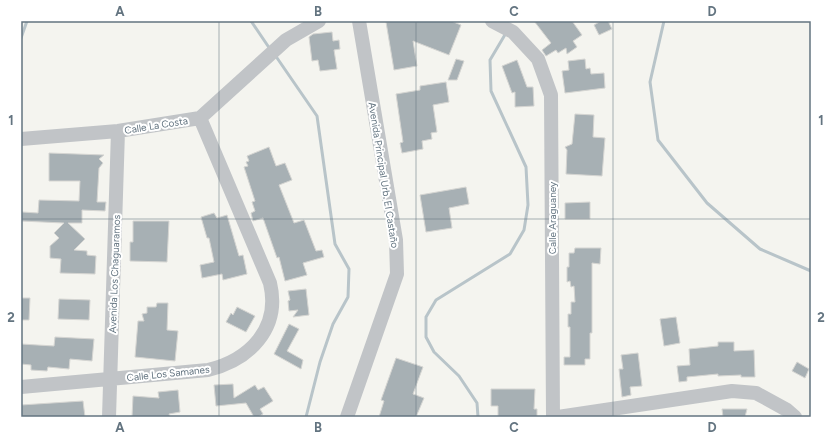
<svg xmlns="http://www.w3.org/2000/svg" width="832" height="438" font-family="Figtree,sans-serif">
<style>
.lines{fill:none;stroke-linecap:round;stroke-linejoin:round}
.stream{stroke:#b8c4c9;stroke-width:3}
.building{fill:#a7b0b4;stroke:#d5d5d2}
.minor{stroke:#c1c4c7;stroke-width:14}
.grid{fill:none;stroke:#637480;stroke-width:1;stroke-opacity:0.55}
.labels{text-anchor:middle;stroke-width:4;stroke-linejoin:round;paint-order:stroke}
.street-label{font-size:10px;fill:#637480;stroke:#fff}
.neatline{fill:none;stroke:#637480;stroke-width:1.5}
.grid-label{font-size:13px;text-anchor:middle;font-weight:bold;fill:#637480}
</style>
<rect width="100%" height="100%" fill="#f4f4ef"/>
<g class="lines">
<path class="stream" d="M 251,21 L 270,49
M 664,21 L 650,82 L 658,140 L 707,203 L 760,249 L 811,271
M 21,38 L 27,21
M 275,55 L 317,116 L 335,244 L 349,269 L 348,297 L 333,324 L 320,362 L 306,417
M 478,417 L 477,403 L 459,376 L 434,352 L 426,337 L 426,317 L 436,300 L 510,254 L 524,230 L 528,205 L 526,167 L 491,91 L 490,60 L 506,33"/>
</g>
<path class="building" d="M 395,21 L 451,21 L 461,25 L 449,55 L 413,41 L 417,66 L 394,70 L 386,22 Z
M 534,21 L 572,21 L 582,35 L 573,41 L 577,47 L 567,54 L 566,48 L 558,53 L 556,50 L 546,56 L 542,50 L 551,43 Z
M 601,21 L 608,21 L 612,29 L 599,35 L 594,25 Z
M 332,32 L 333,41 L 339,40 L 340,49 L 334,50 L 337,69 L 320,71 L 318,60 L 312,61 L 309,37 L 313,34 Z
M 456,59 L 464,61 L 457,80 L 448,80 Z
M 585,59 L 586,69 L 590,68 L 591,74 L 604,73 L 605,88 L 565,93 L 562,71 L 569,70 L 568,61 Z
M 517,60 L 527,87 L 533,87 L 534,106 L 515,107 L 515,92 L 512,93 L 502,66 Z
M 446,82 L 449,102 L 433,105 L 437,132 L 431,133 L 432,139 L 422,141 L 423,149 L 402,153 L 400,143 L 403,142 L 396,94 L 420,90 L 420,86 Z
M 575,114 L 594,115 L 593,137 L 605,138 L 602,176 L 566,174 L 567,150 L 565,147 L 572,144 Z
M 269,147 L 276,166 L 285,163 L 292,180 L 279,185 L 294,223 L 304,220 L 316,251 L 322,250 L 324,257 L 303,263 L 307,275 L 285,281 L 279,257 L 277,258 L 263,218 L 253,221 L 251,213 L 255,211 L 252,202 L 255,201 L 244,167 L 248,166 L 246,162 L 249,161 L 247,156 Z
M 49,153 L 104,155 L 99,159 L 103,163 L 99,168 L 97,202 L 106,202 L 105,211 L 82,210 L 82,223 L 68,223 L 85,239 L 74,250 L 87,251 L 87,255 L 96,256 L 95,274 L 60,273 L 61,259 L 50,258 L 50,246 L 59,238 L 54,233 L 64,223 L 21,221 L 22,212 L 38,213 L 39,200 L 79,201 L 80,181 L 49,181 Z
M 466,187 L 469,204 L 449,208 L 452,228 L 426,232 L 420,195 Z
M 590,202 L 590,219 L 565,219 L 565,203 Z
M 214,213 L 217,218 L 227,215 L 239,256 L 243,255 L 247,274 L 223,280 L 222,274 L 202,278 L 200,265 L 214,262 L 209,238 L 207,238 L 201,217 Z
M 133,221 L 169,221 L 167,262 L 130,261 L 130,242 L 133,242 Z
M 575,248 L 601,248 L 600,264 L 592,263 L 592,333 L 590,333 L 590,359 L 585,359 L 585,365 L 564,365 L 564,357 L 570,357 L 570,327 L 568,327 L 568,314 L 571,314 L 571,302 L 575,302 L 574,286 L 571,287 L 570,281 L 567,282 L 567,267 L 569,267 L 569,253 L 574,253 Z
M 306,289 L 309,315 L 293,317 L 298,310 L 289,311 L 288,301 L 290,300 L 288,291 Z
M 21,298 L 30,298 L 29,320 L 21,320 Z
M 59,299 L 90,300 L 89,320 L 58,319 Z
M 157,303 L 168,303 L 167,330 L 178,331 L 175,361 L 135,357 L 138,321 L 144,321 L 142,314 L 147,313 L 147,307 L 156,307 Z
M 237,307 L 255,316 L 246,332 L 226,322 L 231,313 L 233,315 Z
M 676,317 L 680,343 L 664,346 L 660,319 Z
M 289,324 L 299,329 L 287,351 L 303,360 L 301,369 L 274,354 Z
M 55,337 L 94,339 L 92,361 L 70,359 L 69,369 L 48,367 L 47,371 L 31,370 L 31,365 L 21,364 L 21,344 L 54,346 Z
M 718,342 L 734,342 L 734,351 L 754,350 L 755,377 L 741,377 L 741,375 L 718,376 L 718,374 L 687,377 L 687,381 L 679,382 L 677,366 L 690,365 L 689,349 L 718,346 Z
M 638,353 L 642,386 L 630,387 L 631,395 L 622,397 L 619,369 L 623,369 L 621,355 Z
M 396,358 L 423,367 L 413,394 L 424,398 L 416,417 L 379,417 L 384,401 L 381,400 Z
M 797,362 L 809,369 L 805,378 L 792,371 Z
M 233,384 L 234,398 L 255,385 L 258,390 L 264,387 L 273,401 L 260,409 L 263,414 L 258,417 L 254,417 L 246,403 L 216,406 L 214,385 Z
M 491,389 L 535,389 L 534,409 L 537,409 L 537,417 L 498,417 L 498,406 L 491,406 Z
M 178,390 L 180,412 L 169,414 L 170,417 L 132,417 L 133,396 L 159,398 L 158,392 Z
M 83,401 L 85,417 L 21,417 L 21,405 Z
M 722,409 L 747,409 L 745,417 L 723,417 Z"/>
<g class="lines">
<path class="minor" d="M 492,21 L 513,32 L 538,59 L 551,95 L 553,417
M 21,139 L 118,131 L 200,118 L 286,40 L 319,21
M 21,387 L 208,370 C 249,360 281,329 270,283 L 200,118
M 109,417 L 118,131
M 347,417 L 397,274 L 396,240 L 359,21
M 558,417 L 732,391 L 756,393 L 787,410 L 795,417"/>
</g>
<path class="grid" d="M 219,21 L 219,417M 416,21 L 416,417M 613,21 L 613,417M 21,219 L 811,219"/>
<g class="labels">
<g class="street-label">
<text transform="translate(156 125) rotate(-9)" y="4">Calle La Costa</text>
<text transform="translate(384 175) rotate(81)" y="4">Avenida Principal Urb. El Castaño</text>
<text transform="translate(552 218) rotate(-90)" y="4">Calle Araguaney</text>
<text transform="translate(114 274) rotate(-88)" y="4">Avenida Los Chaguaramos</text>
<text transform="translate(168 373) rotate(-6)" y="4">Calle Los Samanes</text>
</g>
</g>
<rect width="832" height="438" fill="none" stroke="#ffffff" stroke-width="44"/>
<rect x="22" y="22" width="788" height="394" class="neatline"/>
<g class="grid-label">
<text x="120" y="16">A</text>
<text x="318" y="16">B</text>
<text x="514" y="16">C</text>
<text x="712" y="16">D</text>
<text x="11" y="125">1</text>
<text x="821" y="125">1</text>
<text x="11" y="322">2</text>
<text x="821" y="322">2</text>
<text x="120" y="432">A</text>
<text x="318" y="432">B</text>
<text x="514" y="432">C</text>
<text x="712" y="432">D</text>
</g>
</svg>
